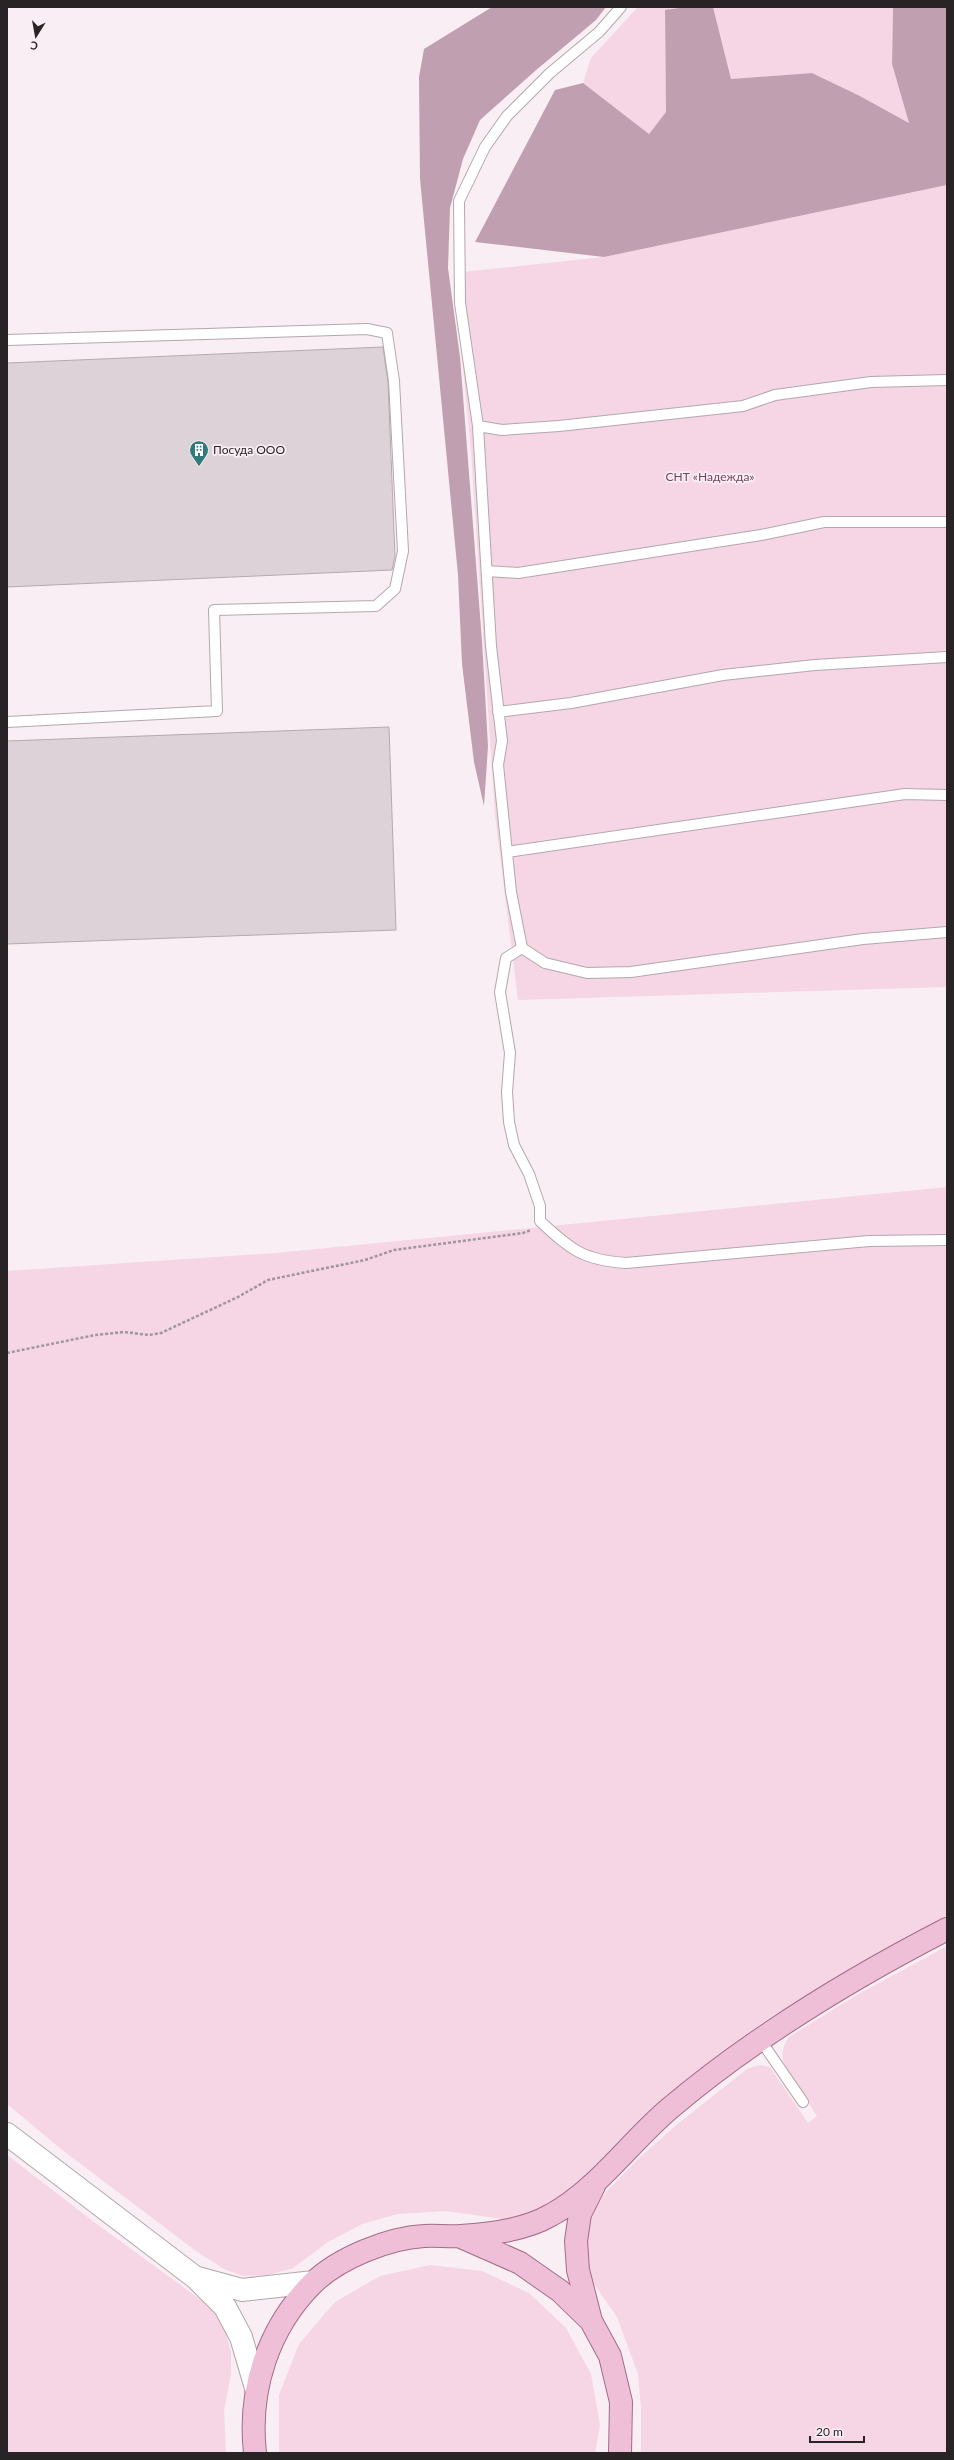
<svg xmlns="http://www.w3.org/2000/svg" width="954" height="2460" font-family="Lato,sans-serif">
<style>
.green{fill:#f6d5e4}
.forest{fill:#c0a0b0}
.building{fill:#ddd2d7;stroke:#b4aaaf}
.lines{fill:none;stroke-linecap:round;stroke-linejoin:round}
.service-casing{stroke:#b2a8ac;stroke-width:12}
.secondary-casing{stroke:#b2a8ac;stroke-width:24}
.primary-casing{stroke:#a26c88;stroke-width:24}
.path{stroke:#9e969a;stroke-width:2.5;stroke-dasharray:3 2;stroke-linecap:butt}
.service{stroke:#fff;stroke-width:10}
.secondary{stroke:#fff;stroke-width:22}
.primary{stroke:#efbed7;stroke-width:22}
.labels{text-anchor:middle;stroke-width:3.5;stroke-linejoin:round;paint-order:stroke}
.poi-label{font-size:12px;fill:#282426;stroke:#f9eef3;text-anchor:start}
.park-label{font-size:12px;fill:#74455e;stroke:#f9eef3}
</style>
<rect width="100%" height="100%" fill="#f9eef3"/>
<path class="green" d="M 638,7 L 686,7 L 665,11 L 666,112 L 649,134 L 583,83 L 591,58 Z
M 713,7 L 893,7 L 892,64 L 909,123 L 858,95 L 812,73 L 731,79 Z
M 947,185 L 947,987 L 518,1000 L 495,815 L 471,451 L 454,273 L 604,257 Z
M 947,1187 L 947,1916 L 870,1957 L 763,2022 L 669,2096 L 560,2200 L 536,2216 L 510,2220 L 445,2211 L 397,2214 L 362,2224 L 328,2242 L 293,2268 L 268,2275 L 243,2276 L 224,2269 L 196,2251 L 61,2149 L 7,2104 L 7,1271 L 276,1253 Z
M 947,1946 L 947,2453 L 641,2453 L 641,2407 L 638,2374 L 617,2317 L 587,2274 L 586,2231 L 593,2211 L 606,2192 L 640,2157 L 680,2122 L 747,2069 L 760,2065 L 770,2067 L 808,2123 L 817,2116 L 784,2064 C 781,2053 783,2046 789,2037 L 855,1996 Z
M 7,2155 L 94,2222 L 212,2308 L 224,2327 L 231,2352 L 231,2374 L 224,2411 L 226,2453 L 7,2453 Z
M 430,2265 L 482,2271 L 529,2293 L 566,2328 L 591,2374 L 600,2425 L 595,2453 L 279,2453 L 279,2395 L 299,2344 L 335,2302 L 380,2276 Z"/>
<path class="forest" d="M 492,7 L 606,7 L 596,20 L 535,71 L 480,120 L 463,159 L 450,208 L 448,268 L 460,357 L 482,641 L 488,746 L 484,806 L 474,762 L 462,664 L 458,575 L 420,179 L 419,77 L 424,49 Z
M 686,7 L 713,7 L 731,79 L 812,73 L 858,95 L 909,123 L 892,64 L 893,7 L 947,7 L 947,185 L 604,257 L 475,242 L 555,90 L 583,83 L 649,134 L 666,112 L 665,10 Z"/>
<path class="building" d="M 383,347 L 388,382 L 395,556 L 392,570 L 7,587 L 7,363 Z
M 389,727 L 396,930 L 7,944 L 7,741 Z"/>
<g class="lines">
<g class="service-casing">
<path id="service" d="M 621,7 L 599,32 L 550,73 L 507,116 L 485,147 L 459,201 L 460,303 L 478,426 L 491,646 L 502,741 L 498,765 L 511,892 L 522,948 L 545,963 L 587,973 L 631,972 L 863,939 L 947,932
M 7,340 L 367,329 L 387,333 L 394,381 L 403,551 L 395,589 L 376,606 L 214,610 L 217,711 L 7,722
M 478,426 L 502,430 L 559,426 L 743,406 L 775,395 L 871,382 L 947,380
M 487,571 L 518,573 L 761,535 L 824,522 L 947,522
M 498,712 L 571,703 L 723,675 L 815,665 L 947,657
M 507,852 L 905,794 L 947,795
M 522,948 L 506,958 L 500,992 L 510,1053 L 507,1092 L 509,1122 L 514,1145 L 529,1174 L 540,1206 L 540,1221 C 571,1250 583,1260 626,1263 L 869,1241 L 947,1240
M 759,2038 L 803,2102"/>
</g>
<g class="secondary-casing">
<path id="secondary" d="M 7,2134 L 196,2278 L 225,2307 L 241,2337 L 256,2388
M 198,2278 L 242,2290 L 314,2282"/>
</g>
<g class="primary-casing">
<path id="primary" d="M 594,2186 L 580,2214 L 576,2241 L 578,2270 L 591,2321 L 610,2356 L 621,2402 L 620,2453
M 461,2237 L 520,2263 L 560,2291 L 591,2321
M 255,2453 C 248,2390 268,2328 313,2283 C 339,2258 388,2238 424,2236 C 436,2235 449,2237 461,2236 C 491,2234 525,2230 551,2215 C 596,2191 630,2142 669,2109 C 754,2037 848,1980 947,1929"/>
</g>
<path class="path" d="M 7,1353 L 95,1335 L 124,1332 L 149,1335 L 161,1333 L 238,1297 L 268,1280 L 365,1260 L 394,1250 L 523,1233 L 531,1230"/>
<use href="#service" class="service"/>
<use href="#secondary" class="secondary"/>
<use href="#primary" class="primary"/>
</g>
<defs>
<g id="building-pin" transform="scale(1)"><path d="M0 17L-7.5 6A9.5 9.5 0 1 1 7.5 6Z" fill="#317a7c" stroke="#f9eef3"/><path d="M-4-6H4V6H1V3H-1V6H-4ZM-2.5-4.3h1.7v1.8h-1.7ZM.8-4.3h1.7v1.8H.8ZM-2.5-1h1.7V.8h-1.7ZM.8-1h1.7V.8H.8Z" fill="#fff"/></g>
</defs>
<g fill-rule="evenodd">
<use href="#building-pin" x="199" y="450"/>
</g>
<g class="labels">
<g class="poi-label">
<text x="213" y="454">Посуда ООО</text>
</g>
<g class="park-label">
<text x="710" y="481">СНТ «Надежда»</text>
</g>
</g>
<rect width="954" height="2460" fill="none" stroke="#282426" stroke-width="16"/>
<g transform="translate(36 36) rotate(191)" stroke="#f9eef3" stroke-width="3" paint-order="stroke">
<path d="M0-3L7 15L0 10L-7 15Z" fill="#282426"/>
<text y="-6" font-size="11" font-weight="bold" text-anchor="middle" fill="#282426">С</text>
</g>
<path d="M810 2436v6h54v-6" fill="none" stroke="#282426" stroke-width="2"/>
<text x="816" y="2436" font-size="12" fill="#282426" stroke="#f9eef3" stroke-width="3" paint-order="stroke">20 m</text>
</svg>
